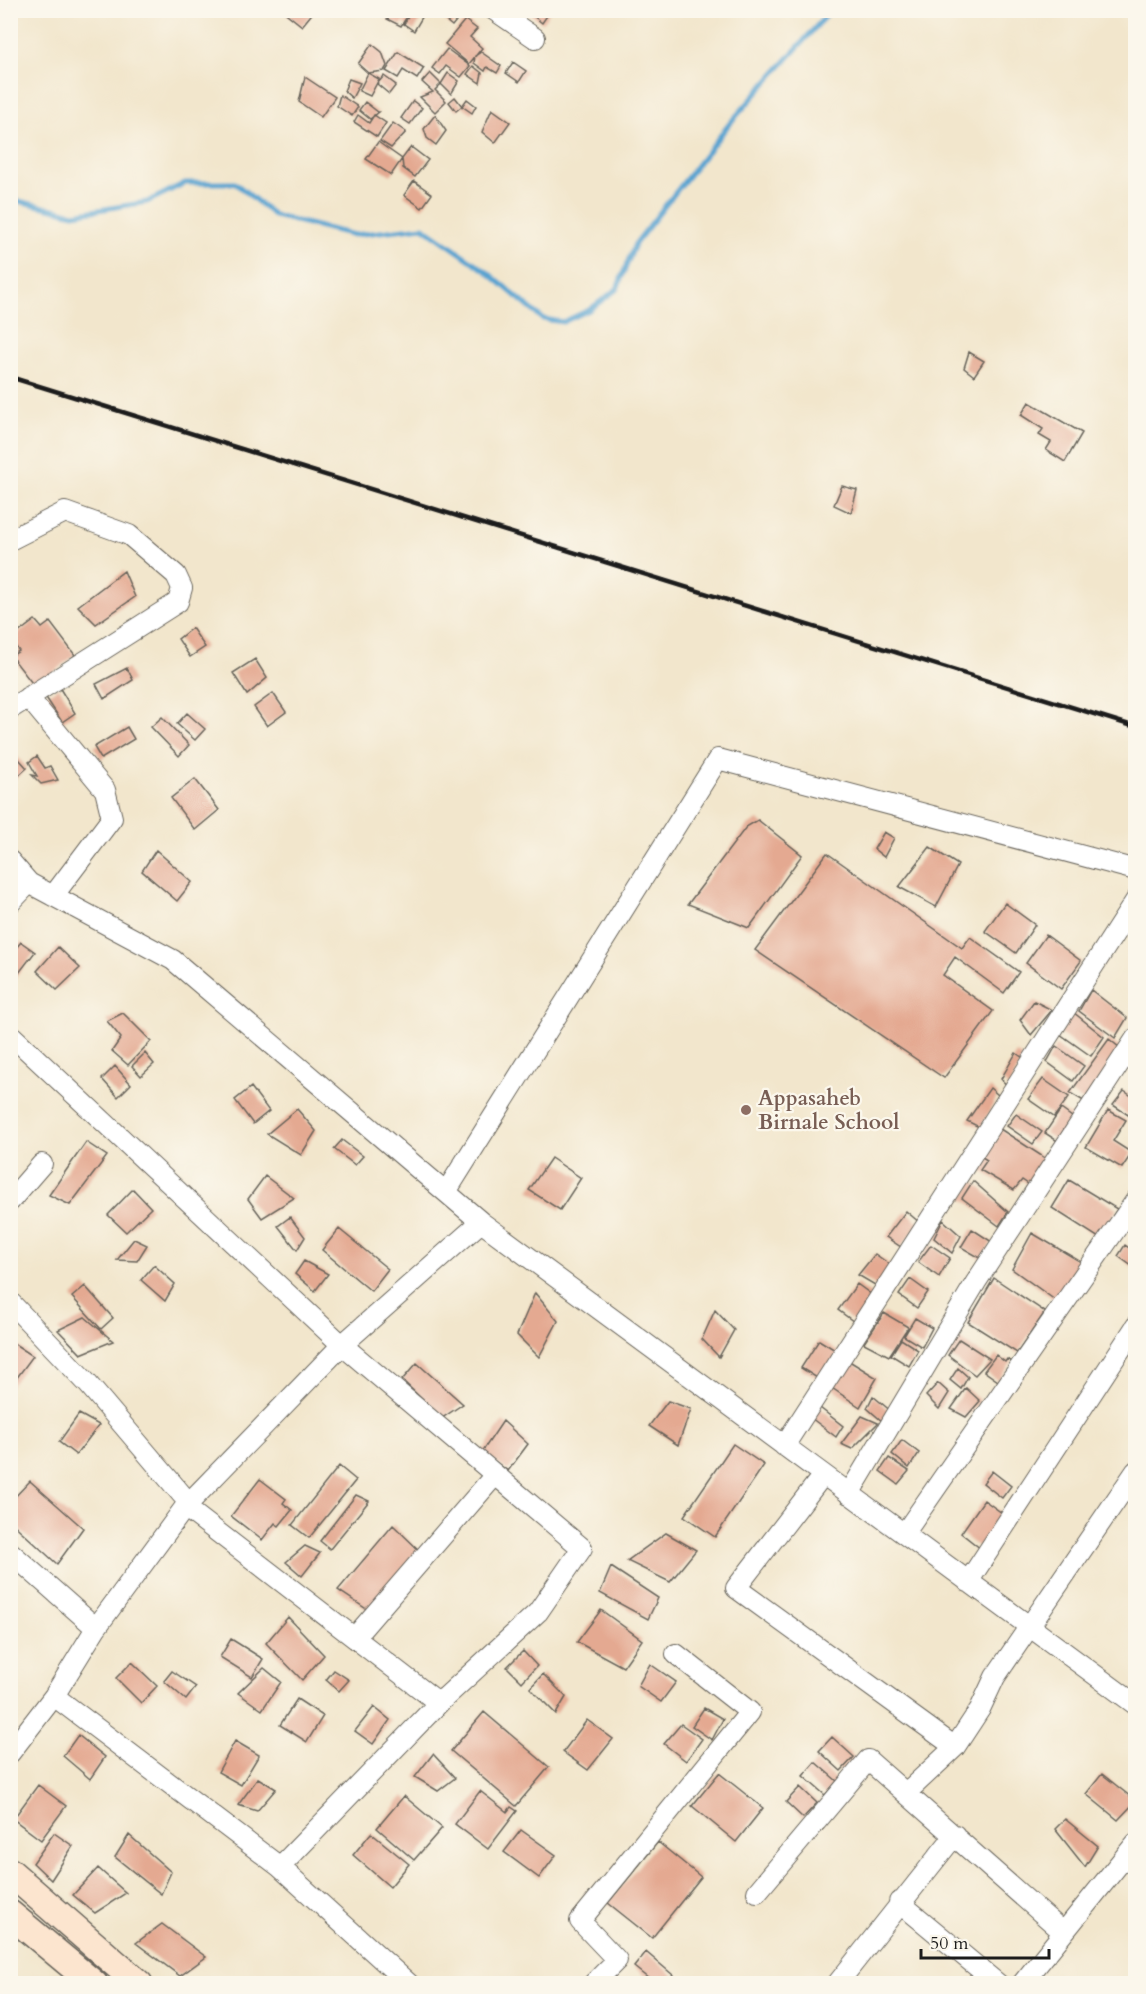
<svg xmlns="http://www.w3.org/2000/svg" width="1146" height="1994" font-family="Cardo,serif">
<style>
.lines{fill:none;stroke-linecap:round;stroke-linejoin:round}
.stream{stroke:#58a3d0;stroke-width:5}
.building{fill:#e4a991}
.minor-casing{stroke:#67635a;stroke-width:22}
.secondary-casing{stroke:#67635a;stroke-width:30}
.minor{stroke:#fff;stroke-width:20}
.secondary{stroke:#fce5cf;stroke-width:27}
.rail{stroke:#1c1c1c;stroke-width:4.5}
.education-dot{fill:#8d6e63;stroke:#fbf7ec;stroke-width:2}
.labels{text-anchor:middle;stroke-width:4.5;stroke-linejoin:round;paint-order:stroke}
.education-label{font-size:21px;font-weight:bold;fill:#785e54;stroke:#fbf7ec;text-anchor:start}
</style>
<rect width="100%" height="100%" fill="#fbf7ec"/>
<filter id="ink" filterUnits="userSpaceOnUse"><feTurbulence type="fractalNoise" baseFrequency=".0167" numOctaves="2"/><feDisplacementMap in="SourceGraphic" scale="12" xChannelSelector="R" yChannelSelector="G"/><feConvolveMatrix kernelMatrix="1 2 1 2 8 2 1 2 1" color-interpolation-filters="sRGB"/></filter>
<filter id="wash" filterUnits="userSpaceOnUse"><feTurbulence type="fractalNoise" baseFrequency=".008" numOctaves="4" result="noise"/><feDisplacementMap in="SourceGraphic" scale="24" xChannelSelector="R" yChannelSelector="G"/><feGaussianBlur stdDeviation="1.35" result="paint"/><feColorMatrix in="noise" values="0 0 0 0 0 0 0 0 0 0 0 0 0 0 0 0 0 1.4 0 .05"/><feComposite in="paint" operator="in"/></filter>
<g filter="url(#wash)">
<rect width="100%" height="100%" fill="#f2e6cc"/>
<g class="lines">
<path class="stream" d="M 10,199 L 74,214 L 147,202 L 185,183 L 235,183 L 275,216 L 354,235 L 423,227 L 486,271 L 543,319 L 563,322 L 589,310 L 617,289 L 635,244 L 730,123 L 831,10"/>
</g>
<g id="blocks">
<path class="building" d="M 282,10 L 315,10 L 302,26 Z
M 392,10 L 401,10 L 408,15 L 401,26 L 387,19 Z
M 412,10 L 424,14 L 414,31 L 404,24 Z
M 433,10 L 465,10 L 452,26 Z
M 526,10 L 551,10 L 542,23 Z
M 465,20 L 477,29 L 470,37 L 482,48 L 469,64 L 445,44 Z
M 372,44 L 382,52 L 387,66 L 384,71 L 368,73 L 358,64 Z
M 447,49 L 470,66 L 461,77 L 446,66 L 440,74 L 432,68 Z
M 398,52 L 424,68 L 417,79 L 403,70 L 398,78 L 386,71 Z
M 481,52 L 501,66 L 497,73 L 487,67 L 485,71 L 474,63 L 475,56 Z
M 513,62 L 526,71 L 519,82 L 506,73 Z
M 473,66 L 482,73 L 480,83 L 467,74 Z
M 368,73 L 379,79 L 370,96 L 359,91 Z
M 430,73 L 441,84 L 435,90 L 446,101 L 435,112 L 420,97 L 433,92 L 422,82 Z
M 448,73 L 459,81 L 451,94 L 441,84 Z
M 384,76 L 396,85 L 389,94 L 377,84 Z
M 305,77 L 335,97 L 321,117 L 299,102 Z
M 349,79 L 360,83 L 352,98 L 344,91 Z
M 340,95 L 358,107 L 352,116 L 337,106 Z
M 455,97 L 462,106 L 456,111 L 449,102 Z
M 467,99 L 476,106 L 472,113 L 462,106 Z
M 413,101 L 422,108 L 410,124 L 401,118 Z
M 365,102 L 378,112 L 379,112 L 370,119 L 359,110 Z
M 492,109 L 510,122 L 495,143 L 482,132 Z
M 358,115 L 369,123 L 374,115 L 386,123 L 377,137 L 354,122 Z
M 435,115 L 446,131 L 436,145 L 427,138 L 424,129 Z
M 393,123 L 406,132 L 391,148 L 380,141 Z
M 378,142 L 402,159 L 391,175 L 366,159 Z
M 411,147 L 428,160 L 415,177 L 403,168 L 402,159 Z
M 414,181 L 432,194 L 422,208 L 404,195 Z
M 969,352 L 984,361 L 974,376 L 964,368 Z
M 1029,402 L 1082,433 L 1065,462 L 1046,450 L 1051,442 L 1039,435 L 1043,429 L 1021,415 Z
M 842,486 L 857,490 L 851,513 L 834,505 Z
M 124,571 L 135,597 L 96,624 L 78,606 Z
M 35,620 L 42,628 L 50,622 L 75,655 L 35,687 L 11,656 L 19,651 L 10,639 Z
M 192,628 L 205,647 L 190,657 L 178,639 Z
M 255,659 L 267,678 L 247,695 L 233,673 Z
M 127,668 L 133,680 L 104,699 L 96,684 Z
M 59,687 L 75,713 L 62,722 L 45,696 Z
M 273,693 L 286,712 L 267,726 L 254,707 Z
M 187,713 L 205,729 L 195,740 L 177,724 Z
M 162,717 L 189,745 L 179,756 L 151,727 Z
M 127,727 L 134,739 L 101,759 L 94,747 Z
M 10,749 L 27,768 L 15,779 L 10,773 Z
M 37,756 L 45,768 L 50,766 L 58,780 L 41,784 L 32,775 L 37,776 L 29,762 Z
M 195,779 L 219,810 L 195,830 L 171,798 Z
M 758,820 L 802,855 L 749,928 L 688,904 L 746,827 Z
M 884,832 L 894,838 L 884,857 L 874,849 Z
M 930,847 L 958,865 L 936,907 L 899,887 Z
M 156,850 L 192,882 L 177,901 L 142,871 Z
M 827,853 L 962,948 L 970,937 L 1019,972 L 1004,993 L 955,957 L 943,975 L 993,1011 L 944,1078 L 755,950 Z
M 1005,903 L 1035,925 L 1016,953 L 985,931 Z
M 1046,935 L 1081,961 L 1061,989 L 1026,963 Z
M 21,942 L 35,952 L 12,982 L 10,955 Z
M 58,947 L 80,968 L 57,990 L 37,971 Z
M 1091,990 L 1127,1018 L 1115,1038 L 1079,1011 Z
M 1034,1001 L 1052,1010 L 1031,1035 L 1020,1020 Z
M 1073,1012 L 1104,1037 L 1091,1056 L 1060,1034 Z
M 123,1013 L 151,1041 L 128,1065 L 112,1051 L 121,1038 L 107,1021 Z
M 1109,1039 L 1120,1048 L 1087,1103 L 1070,1093 Z
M 1056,1046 L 1084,1066 L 1073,1081 L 1047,1062 Z
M 145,1053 L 154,1064 L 141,1076 L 132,1066 Z
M 1016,1053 L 1023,1058 L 1009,1088 L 1001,1079 Z
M 115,1066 L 131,1084 L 118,1097 L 102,1079 Z
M 1043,1079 L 1069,1097 L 1054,1117 L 1028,1099 Z
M 251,1087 L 269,1111 L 253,1124 L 235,1100 Z
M 990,1088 L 998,1095 L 981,1128 L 967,1121 Z
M 1124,1091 L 1136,1099 L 1136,1120 L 1113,1105 Z
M 297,1109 L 316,1131 L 301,1155 L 267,1134 Z
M 1061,1109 L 1076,1120 L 1062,1144 L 1045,1133 Z
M 1108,1110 L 1126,1120 L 1113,1141 L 1132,1153 L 1122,1168 L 1086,1147 Z
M 1016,1114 L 1042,1132 L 1033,1144 L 1007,1126 Z
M 997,1127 L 1048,1160 L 1031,1186 L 1022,1180 L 1014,1190 L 980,1170 L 987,1160 L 977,1154 Z
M 342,1140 L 363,1156 L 355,1165 L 334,1149 Z
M 86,1142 L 107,1156 L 70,1205 L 49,1195 Z
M 551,1158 L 581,1178 L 560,1210 L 529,1190 Z
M 265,1176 L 294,1198 L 262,1218 L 248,1199 Z
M 1069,1180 L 1117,1209 L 1099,1238 L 1052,1208 Z
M 973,1181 L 1008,1212 L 999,1226 L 962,1198 Z
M 133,1189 L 151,1208 L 126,1232 L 108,1215 Z
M 906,1211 L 920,1223 L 901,1247 L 886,1237 Z
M 290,1217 L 305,1237 L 297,1250 L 278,1226 Z
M 943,1220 L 961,1236 L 952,1253 L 934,1238 Z
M 339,1229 L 388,1269 L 371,1291 L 322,1250 Z
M 972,1229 L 992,1242 L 982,1259 L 961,1247 Z
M 1032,1233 L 1081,1262 L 1055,1300 L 1012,1269 Z
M 134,1239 L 147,1245 L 137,1261 L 117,1260 Z
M 931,1245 L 950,1258 L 939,1277 L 918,1262 Z
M 1125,1245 L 1136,1253 L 1136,1269 L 1118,1256 Z
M 875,1254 L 892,1266 L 880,1288 L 858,1275 Z
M 304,1261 L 328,1274 L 315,1291 L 295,1274 Z
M 154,1265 L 175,1284 L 165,1301 L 141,1280 Z
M 994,1278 L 1045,1312 L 1017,1353 L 968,1322 Z
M 910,1279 L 928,1292 L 917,1308 L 899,1295 Z
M 857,1284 L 876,1298 L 857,1324 L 838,1310 Z
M 85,1286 L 113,1318 L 101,1329 L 72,1297 Z
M 535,1293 L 558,1321 L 539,1357 L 517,1335 Z
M 715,1310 L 734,1330 L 719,1357 L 702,1339 Z
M 884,1313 L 908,1327 L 889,1356 L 864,1343 Z
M 85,1317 L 113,1341 L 81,1354 L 58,1330 Z
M 915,1318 L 932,1328 L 922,1347 L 904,1336 Z
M 901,1339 L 918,1350 L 909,1366 L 891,1355 Z
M 959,1339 L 990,1359 L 975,1375 L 948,1355 Z
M 819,1340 L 840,1353 L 822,1381 L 801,1368 Z
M 10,1341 L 33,1356 L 10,1387 Z
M 996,1355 L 1005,1362 L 1007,1359 L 1012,1362 L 998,1381 L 984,1371 Z
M 846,1359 L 877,1378 L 860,1407 L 829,1386 Z
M 417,1363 L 463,1404 L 442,1418 L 402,1380 Z
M 958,1368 L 968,1377 L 961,1389 L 950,1380 Z
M 938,1383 L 949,1393 L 939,1409 L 926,1396 Z
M 966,1388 L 980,1401 L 966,1417 L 951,1409 Z
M 873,1396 L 892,1412 L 883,1422 L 867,1408 Z
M 668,1401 L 691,1409 L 678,1445 L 649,1426 Z
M 820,1408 L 843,1426 L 836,1437 L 811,1418 Z
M 79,1414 L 99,1425 L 76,1455 L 59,1442 Z
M 862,1416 L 878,1423 L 852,1449 L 841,1444 Z
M 503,1421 L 528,1444 L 508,1471 L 482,1452 Z
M 902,1440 L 919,1453 L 909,1468 L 892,1454 Z
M 733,1444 L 764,1465 L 715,1537 L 684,1516 Z
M 889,1458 L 909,1471 L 898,1484 L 880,1471 Z
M 339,1466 L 356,1480 L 309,1538 L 292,1525 Z
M 992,1471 L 1011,1486 L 1002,1498 L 983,1483 Z
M 260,1479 L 286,1499 L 283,1503 L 292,1510 L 279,1526 L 275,1523 L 262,1540 L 231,1516 Z
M 30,1481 L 83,1528 L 57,1564 L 10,1521 L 10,1502 Z
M 356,1495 L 369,1501 L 330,1549 L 320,1541 Z
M 984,1500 L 1006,1516 L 981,1549 L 961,1533 Z
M 393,1525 L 424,1555 L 374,1614 L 338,1590 Z
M 666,1533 L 696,1550 L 670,1582 L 627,1561 Z
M 305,1546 L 320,1553 L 302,1576 L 286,1562 Z
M 611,1567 L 658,1598 L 648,1619 L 600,1593 Z
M 601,1610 L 642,1640 L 623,1667 L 577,1642 Z
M 288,1617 L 324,1655 L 302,1680 L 266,1643 Z
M 231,1639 L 263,1659 L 252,1677 L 220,1657 Z
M 523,1651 L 537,1666 L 522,1682 L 507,1667 Z
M 132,1662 L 157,1686 L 141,1703 L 116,1678 Z
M 650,1664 L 676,1682 L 661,1702 L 638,1686 Z
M 264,1668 L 281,1682 L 262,1710 L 238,1693 Z
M 334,1670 L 349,1680 L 339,1691 L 326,1680 Z
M 172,1671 L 196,1687 L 186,1700 L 164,1681 Z
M 543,1674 L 566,1697 L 556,1714 L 530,1688 Z
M 297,1699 L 323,1716 L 307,1742 L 280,1725 Z
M 374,1707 L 390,1720 L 373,1744 L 355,1731 Z
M 704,1708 L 723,1719 L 712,1740 L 692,1726 Z
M 484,1712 L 549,1767 L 516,1806 L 451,1751 Z
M 587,1720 L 613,1739 L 588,1770 L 563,1752 Z
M 681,1724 L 702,1739 L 686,1761 L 664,1744 Z
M 78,1735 L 105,1757 L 90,1779 L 63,1756 Z
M 832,1737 L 854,1757 L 841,1771 L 819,1751 Z
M 235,1741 L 259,1755 L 241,1785 L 218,1772 Z
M 433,1754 L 455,1778 L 438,1791 L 415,1777 Z
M 815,1762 L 837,1781 L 825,1795 L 803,1776 Z
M 719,1773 L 763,1808 L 736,1842 L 692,1806 Z
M 1102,1774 L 1136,1801 L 1118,1820 L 1086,1794 Z
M 258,1778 L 276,1789 L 257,1811 L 238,1805 Z
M 38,1785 L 66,1806 L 41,1840 L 13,1819 Z
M 800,1787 L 817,1803 L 803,1818 L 786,1802 Z
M 480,1791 L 507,1812 L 511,1807 L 517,1811 L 488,1849 L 455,1824 Z
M 404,1796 L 442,1828 L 414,1860 L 377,1828 Z
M 1065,1819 L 1098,1846 L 1085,1867 L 1055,1829 Z
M 521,1830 L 556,1855 L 539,1878 L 504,1852 Z
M 54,1833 L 73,1846 L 51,1880 L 33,1863 Z
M 371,1833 L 409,1864 L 390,1887 L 353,1855 Z
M 129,1835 L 171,1872 L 161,1894 L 115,1857 Z
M 658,1842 L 701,1877 L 652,1938 L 608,1903 Z
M 98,1868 L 126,1893 L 95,1913 L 73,1895 Z
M 162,1924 L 206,1957 L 180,1976 L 136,1943 Z
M 646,1952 L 673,1975 L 666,1983 L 654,1983 L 634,1967 Z"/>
</g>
</g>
<g filter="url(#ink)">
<use href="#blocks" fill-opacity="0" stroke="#67635a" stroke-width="1.5"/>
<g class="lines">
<g class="minor-casing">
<path id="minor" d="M 494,10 L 535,38
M 10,540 L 65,512 L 129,535 L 176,575 L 182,588 L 178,602 L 10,709
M 28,697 L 105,790 L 112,818 L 53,896
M 10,861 L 29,883 L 173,960 L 481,1222 L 342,1345 L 185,1507 L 96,1628 L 54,1696 L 10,1753
M 10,903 L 29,883
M 10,1034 L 342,1345 L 582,1548 L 538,1612 L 439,1703
M 446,1192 L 718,759 L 1136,870
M 10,1201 L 42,1164
M 481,1222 L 1136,1705
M 10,1302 L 88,1384 L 189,1503
M 784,1446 L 1136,900
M 823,1475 L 736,1588 L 955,1747 L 907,1792
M 849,1494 L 976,1282 L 1136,1038
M 904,1534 L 1136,1200
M 10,1552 L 96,1628
M 968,1582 L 1136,1326
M 355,1637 L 495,1475
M 54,1696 L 280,1867 L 439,1703 L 185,1507
M 955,1747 L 980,1709 L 995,1677 L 1136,1471
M 280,1867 L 409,1984
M 757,1892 L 868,1760 L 1063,1932
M 899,1902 L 998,1984
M 593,1984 L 617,1960 L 580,1921 L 750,1712 L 676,1654
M 837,1984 L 955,1835
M 1022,1984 L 1136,1843"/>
</g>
<g class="secondary-casing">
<path id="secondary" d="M 10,1872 L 139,1984
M 10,1914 L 94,1984"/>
</g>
<use href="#minor" class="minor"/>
<use href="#secondary" class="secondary"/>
<path class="rail" d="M 10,377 L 1136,727"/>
</g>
</g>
<circle class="education-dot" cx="746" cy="1110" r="6"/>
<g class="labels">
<g class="education-label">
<text x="758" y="1105">Appasaheb<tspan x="758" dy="24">Birnale School</tspan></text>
</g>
</g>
<rect width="1146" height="1994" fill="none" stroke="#fbf7ec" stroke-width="36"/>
<path d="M921 1949v9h128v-9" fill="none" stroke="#1c1c1c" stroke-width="3"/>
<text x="930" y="1949" font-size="18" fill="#1c1c1c" stroke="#fbf7ec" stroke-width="4.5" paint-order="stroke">50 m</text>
</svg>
